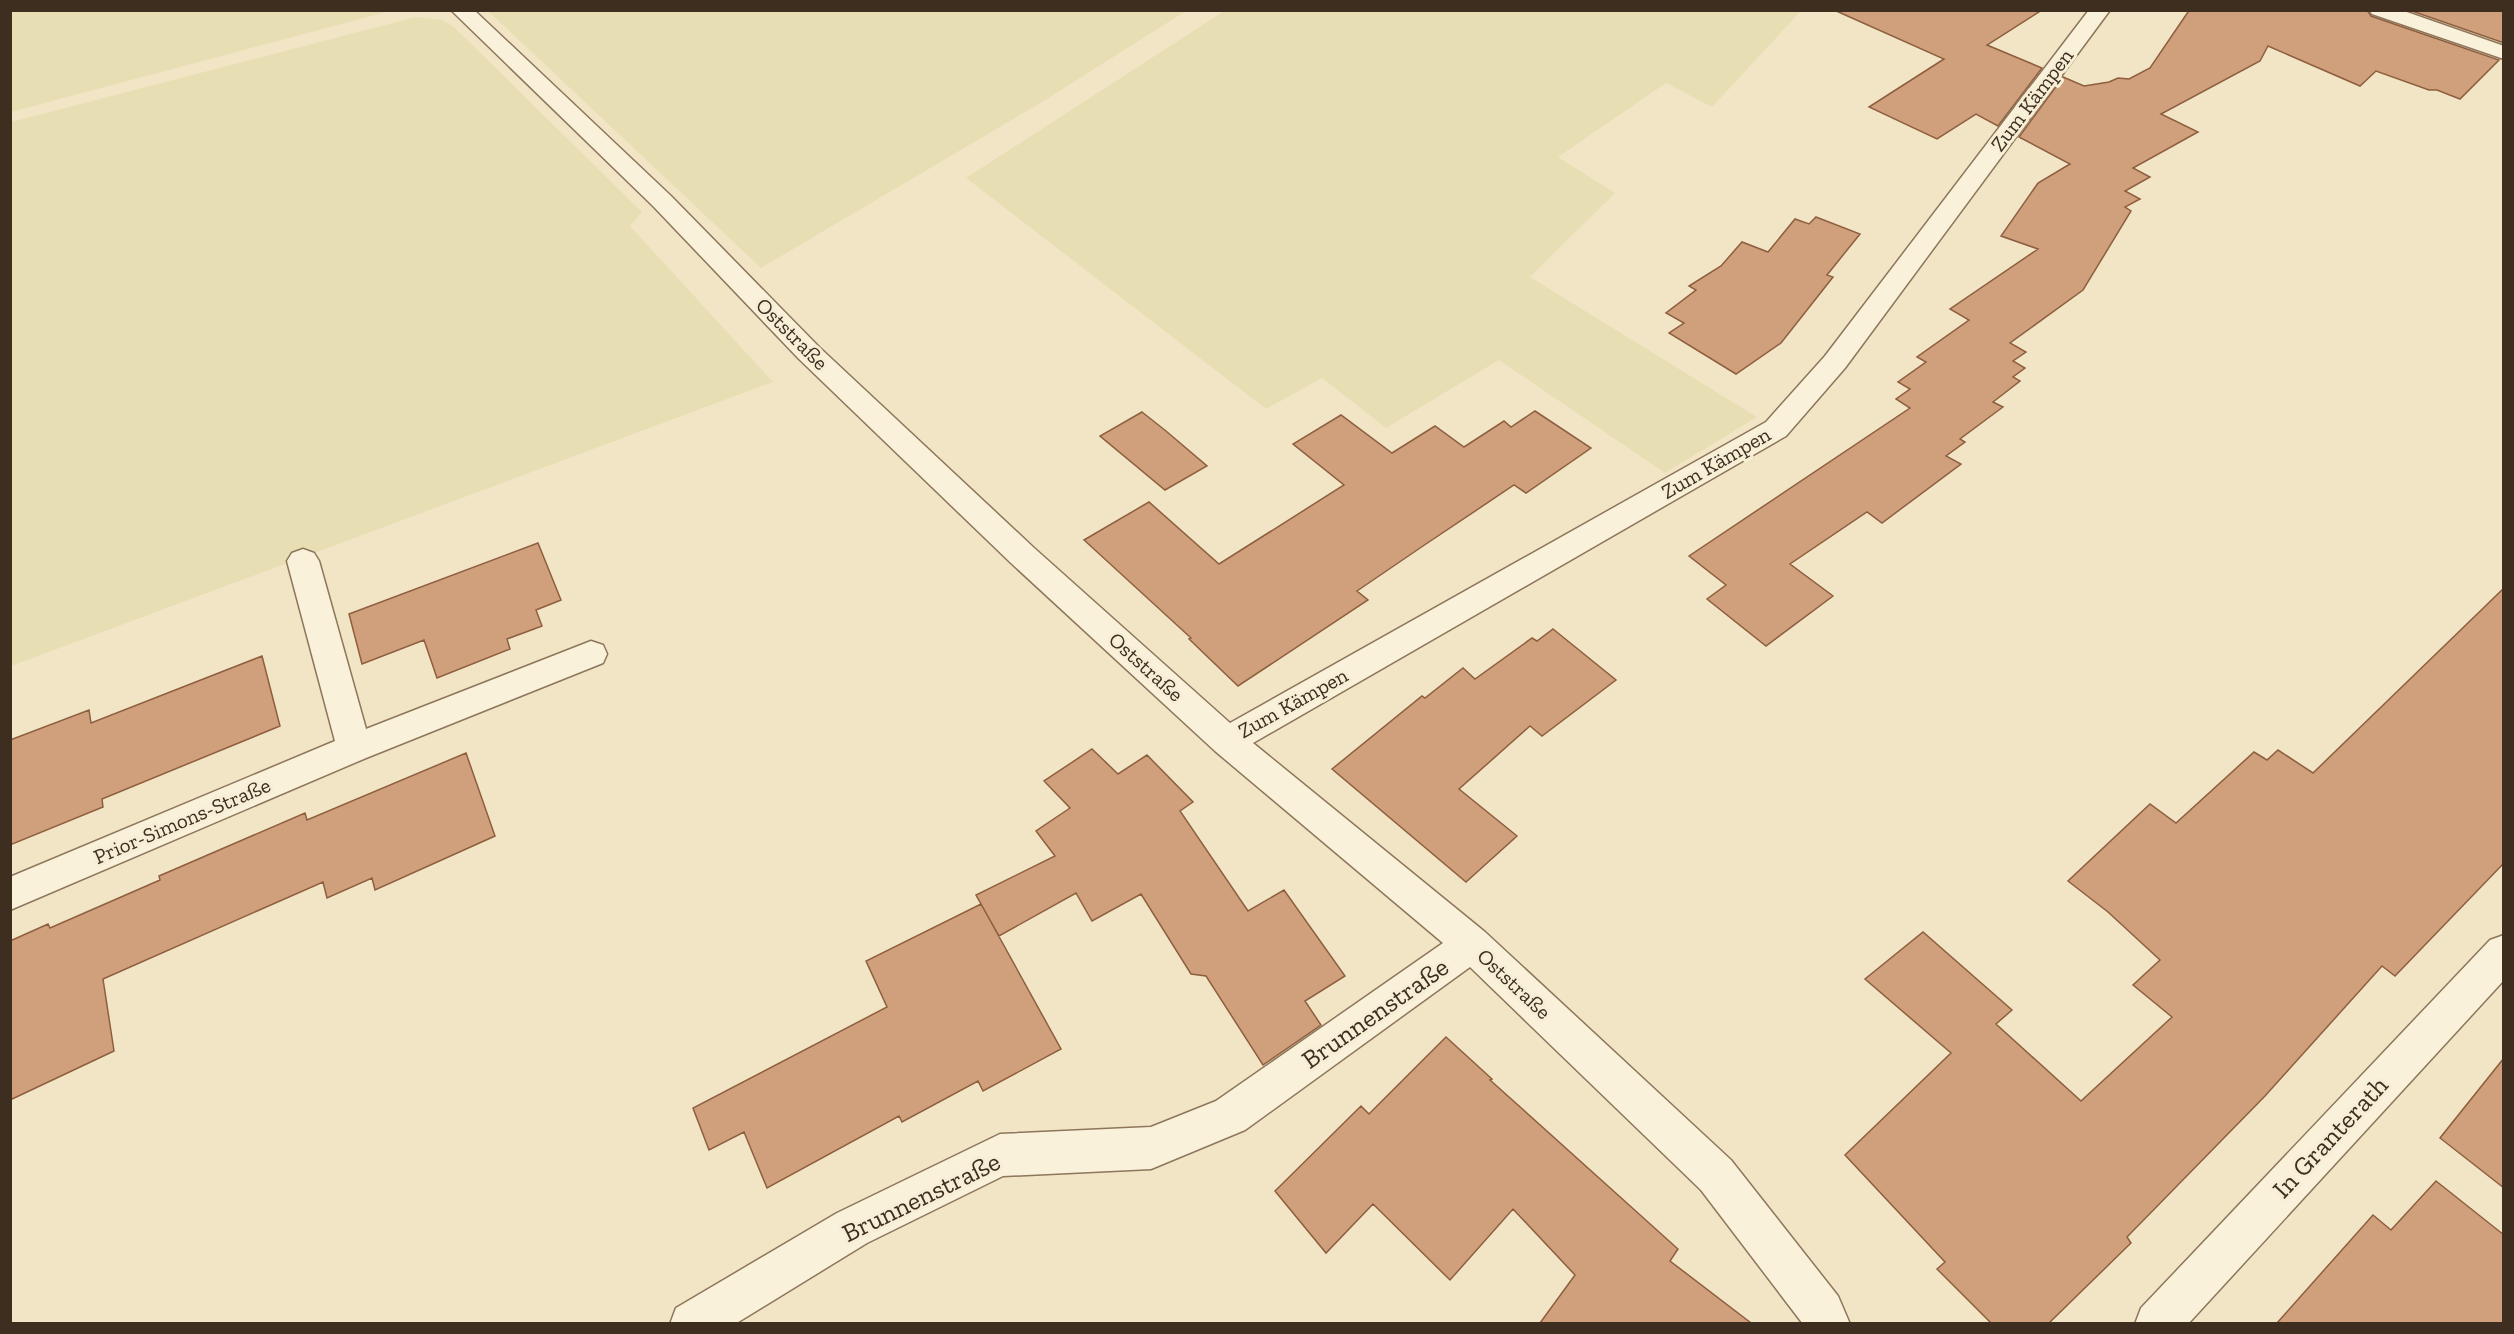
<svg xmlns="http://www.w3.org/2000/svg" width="2514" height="1334" font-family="'Zilla Slab',serif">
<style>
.farmland{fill:#e7dfb3}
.building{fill:#d09f7b;stroke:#8e5f3f;stroke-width:1.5}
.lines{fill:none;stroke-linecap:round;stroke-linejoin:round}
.minor-casing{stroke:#8d765b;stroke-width:3}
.minor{fill:#faf1da;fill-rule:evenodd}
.labels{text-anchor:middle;stroke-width:6;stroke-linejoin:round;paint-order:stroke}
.street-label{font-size:21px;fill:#3d2e1f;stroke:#f7eed6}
.near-street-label{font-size:26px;fill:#3d2e1f;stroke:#f7eed6}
</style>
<rect width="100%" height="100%" fill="#f1e5c6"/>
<path class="farmland" d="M 11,10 L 390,10 L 390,11 L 11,112 Z
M 488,11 L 1186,11 L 1042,102 L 761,268 Z
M 1224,11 L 1801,11 L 1712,107 L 1666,83 L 1558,157 L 1615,193 L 1530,277 L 1757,417 L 1665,473 L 1499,360 L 1386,428 L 1322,378 L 1266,409 L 966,178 Z
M 416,17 L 443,20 L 455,28 L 642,212 L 630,226 L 773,382 L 11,666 L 11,122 Z"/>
<path class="building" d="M 1834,10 L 2042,10 L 1987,45 L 2042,68 L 1998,126 L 1976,114 L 1937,139 L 1869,107 L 1944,59 Z
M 2184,10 L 2367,10 L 2371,16 L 2499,60 L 2460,99 L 2437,90 L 2429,90 L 2376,71 L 2360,86 L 2268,46 L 2260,61 L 2161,114 L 2198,132 L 2133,168 L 2150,177 L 2125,191 L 2140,199 L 2125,207 L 2131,211 L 2083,290 L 2010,343 L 2026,352 L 2013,361 L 2025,368 L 2013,377 L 2020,381 L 1993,402 L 2003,407 L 1960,439 L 1965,442 L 1946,456 L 1961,464 L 1882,523 L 1867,512 L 1790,564 L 1833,596 L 1766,646 L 1707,599 L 1726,585 L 1689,556 L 1910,408 L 1896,399 L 1910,389 L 1898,382 L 1926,362 L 1917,357 L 1969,320 L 1950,309 L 2038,249 L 2001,236 L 2038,183 L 2070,164 L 2019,137 L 2063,77 L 2084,86 L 2109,82 L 2118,78 L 2129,79 L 2150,68 L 2188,12 Z
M 2409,10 L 2504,10 L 2504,43 Z
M 1816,217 L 1860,234 L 1827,275 L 1833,277 L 1781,343 L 1736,374 L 1669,333 L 1684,323 L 1666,313 L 1696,290 L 1689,286 L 1721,266 L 1742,242 L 1768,252 L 1795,219 L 1809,224 Z
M 1535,411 L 1591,448 L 1526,493 L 1514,485 L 1423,546 L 1357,591 L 1368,600 L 1238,686 L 1189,639 L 1191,638 L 1084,540 L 1149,502 L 1219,564 L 1344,485 L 1293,444 L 1341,415 L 1392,453 L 1435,426 L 1464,447 L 1504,421 L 1511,427 Z
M 1142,412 L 1166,431 L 1207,466 L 1165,490 L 1100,436 Z
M 538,543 L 561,600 L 536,610 L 542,626 L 507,639 L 510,649 L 437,678 L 424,640 L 362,664 L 349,614 Z
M 2504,588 L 2504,863 L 2395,976 L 2382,966 L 2265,1096 L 2127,1237 L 2131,1243 L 2049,1323 L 1991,1323 L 1937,1269 L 1945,1262 L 1845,1155 L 1951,1053 L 1865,979 L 1923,932 L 2012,1010 L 1996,1024 L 2081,1101 L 2172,1017 L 2133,985 L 2160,960 L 2108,912 L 2068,881 L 2150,804 L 2176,823 L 2254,752 L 2267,760 L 2278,750 L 2313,773 Z
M 1553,629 L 1616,680 L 1542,736 L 1530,726 L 1459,789 L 1517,836 L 1466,882 L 1332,769 L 1422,696 L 1425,698 L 1463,668 L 1475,679 L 1532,638 L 1537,641 Z
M 262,656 L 280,726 L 102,799 L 103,807 L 10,845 L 10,740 L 89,710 L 91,723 Z
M 1092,749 L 1118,774 L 1147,755 L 1193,802 L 1180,811 L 1248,911 L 1284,890 L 1345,976 L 1305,1001 L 1321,1025 L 1263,1065 L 1206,976 L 1191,974 L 1141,894 L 1092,921 L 1076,893 L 999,936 L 976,895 L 1055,856 L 1036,831 L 1070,808 L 1044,781 Z
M 466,753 L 495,836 L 375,890 L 372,878 L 327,898 L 323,882 L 103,979 L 114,1051 L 10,1100 L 10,941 L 48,924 L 50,928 L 160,880 L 159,876 L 305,813 L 307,820 Z
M 981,904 L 1061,1049 L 983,1091 L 978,1081 L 902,1122 L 899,1116 L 767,1188 L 744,1132 L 709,1150 L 693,1108 L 887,1007 L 866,961 Z
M 1446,1037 L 1492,1079 L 1490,1080 L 1678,1249 L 1670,1261 L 1751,1323 L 1540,1323 L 1575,1275 L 1513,1209 L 1450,1280 L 1373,1204 L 1326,1253 L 1275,1191 L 1361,1106 L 1369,1114 Z
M 2504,1058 L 2504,1188 L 2440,1138 Z
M 2436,1181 L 2504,1235 L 2504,1323 L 2277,1323 L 2373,1215 L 2391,1230 Z"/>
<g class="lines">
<g class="minor-casing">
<path id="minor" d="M 451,10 L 474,10 L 671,196 L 819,347 L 1033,547 L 1230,723 L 1766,422 L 1825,356 L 2089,10 L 2110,10 L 1845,368 L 1786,436 L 1253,743 L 1485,932 L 1731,1160 L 1838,1296 L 1850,1324 L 1803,1324 L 1701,1190 L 1470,967 L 1245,1130 L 1151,1169 L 1003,1176 L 867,1243 L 735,1324 L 670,1324 L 676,1308 L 837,1213 L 1000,1134 L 1151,1127 L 1216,1101 L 1443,943 L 1215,751 L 1011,563 L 799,359 L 653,206 Z
M 2369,10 L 2401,10 L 2504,46 L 2504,59 L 2372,14 Z
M 303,549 L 314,553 L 319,561 L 366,729 L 591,641 L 603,645 L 607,654 L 603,663 L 366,758 L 10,910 L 10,877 L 335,741 L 287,561 L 292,553 Z
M 2504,935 L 2504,980 L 2188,1324 L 2135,1324 L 2141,1308 L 2490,940 Z"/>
</g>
<use href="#minor" class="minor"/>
</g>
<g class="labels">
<g class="street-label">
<text transform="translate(2032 100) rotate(-53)" y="7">Zum Kämpen</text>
<text transform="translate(792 334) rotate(45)" y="7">Oststraße</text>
<text transform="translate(1716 463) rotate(-30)" y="7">Zum Kämpen</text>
<text transform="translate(1146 667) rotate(42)" y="7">Oststraße</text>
<text transform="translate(1293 703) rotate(-29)" y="7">Zum Kämpen</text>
<text transform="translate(182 821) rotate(-23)" y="7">Prior-Simons-Straße</text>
<text transform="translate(1514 984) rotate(43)" y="7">Oststraße</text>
</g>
<g class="near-street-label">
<text transform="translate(1375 1013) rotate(-35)" y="9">Brunnenstraße</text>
<text transform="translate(2330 1137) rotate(-47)" y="9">In Granterath</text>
<text transform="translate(921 1197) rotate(-26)" y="9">Brunnenstraße</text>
</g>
</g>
<rect width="2514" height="1334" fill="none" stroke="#3d2e1f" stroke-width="24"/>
</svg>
